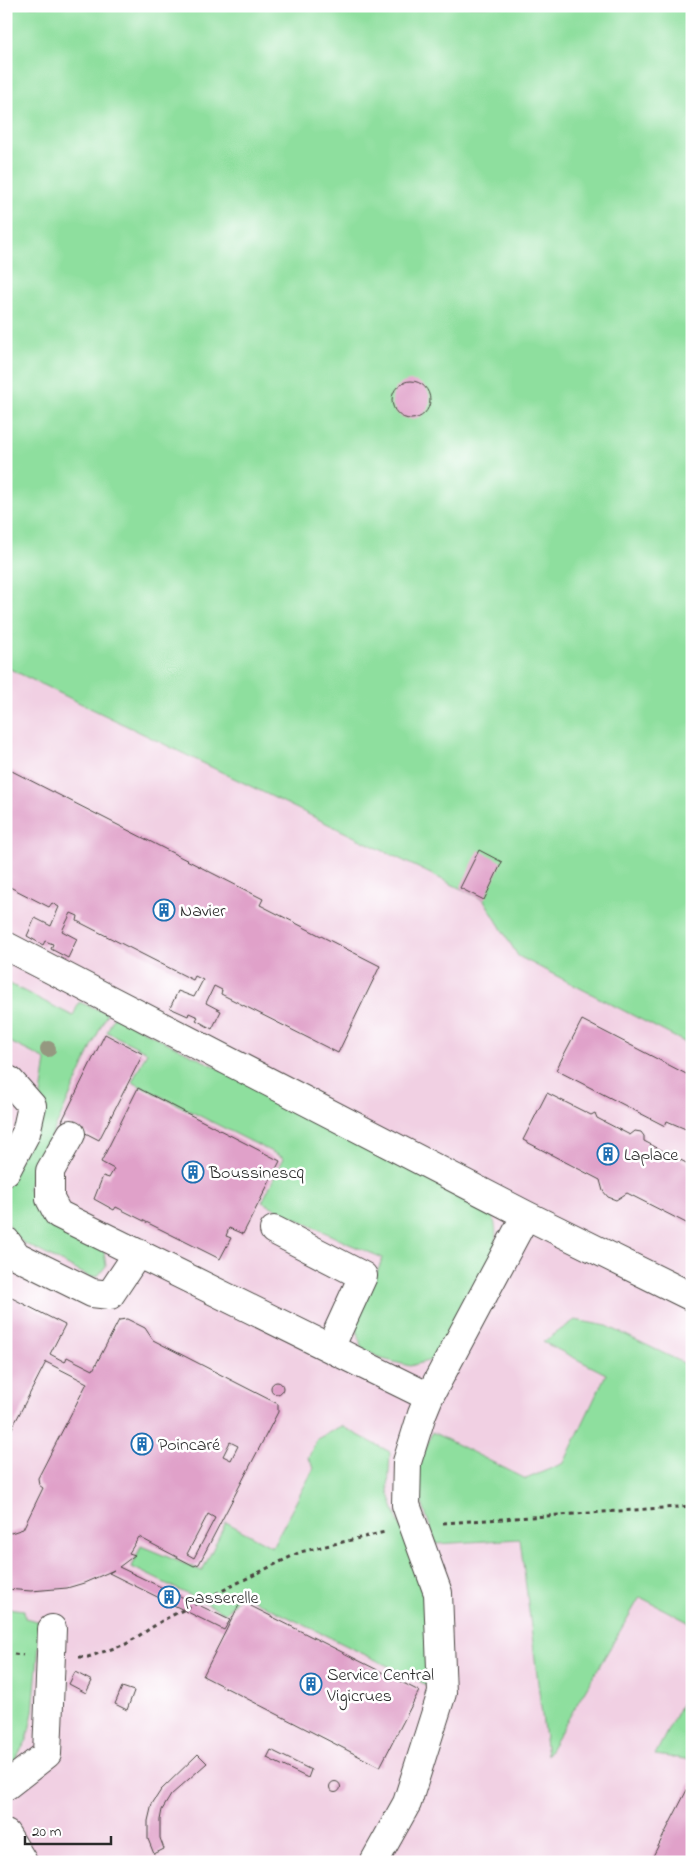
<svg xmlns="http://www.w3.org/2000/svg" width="698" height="1868" font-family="'Indie Flower',sans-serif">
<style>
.built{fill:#f1d0e3}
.green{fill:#8edf9e;stroke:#5c8564}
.building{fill:#e0a1c9;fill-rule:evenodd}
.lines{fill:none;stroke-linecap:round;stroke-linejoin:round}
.minor-casing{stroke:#494541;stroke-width:30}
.path{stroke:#494541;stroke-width:3;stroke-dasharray:4 4;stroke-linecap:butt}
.minor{stroke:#fff;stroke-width:28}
.tree{fill:#959880}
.labels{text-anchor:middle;stroke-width:5;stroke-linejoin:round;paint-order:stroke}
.poi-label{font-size:18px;fill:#2b2b2b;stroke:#fff;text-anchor:start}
</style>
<rect width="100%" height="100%" fill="#fff"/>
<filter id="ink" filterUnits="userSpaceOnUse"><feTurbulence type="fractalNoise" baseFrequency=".02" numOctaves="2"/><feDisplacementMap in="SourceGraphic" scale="10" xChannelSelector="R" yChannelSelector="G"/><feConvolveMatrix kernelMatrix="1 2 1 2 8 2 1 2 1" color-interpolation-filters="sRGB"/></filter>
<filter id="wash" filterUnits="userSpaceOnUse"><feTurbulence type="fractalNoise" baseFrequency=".0096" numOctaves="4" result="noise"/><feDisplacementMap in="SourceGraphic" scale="20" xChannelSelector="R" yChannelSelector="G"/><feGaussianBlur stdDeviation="1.12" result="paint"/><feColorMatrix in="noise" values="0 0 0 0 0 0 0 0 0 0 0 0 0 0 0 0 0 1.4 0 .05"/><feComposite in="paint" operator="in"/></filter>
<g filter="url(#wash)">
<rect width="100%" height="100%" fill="#f2dbbc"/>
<path class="built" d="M 6,667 L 484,900 L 518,956 L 692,1046 L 692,1862 L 6,1862 Z"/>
<path class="green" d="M 6,6 L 692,6 L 692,1046 L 518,956 L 484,900 L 6,667 Z
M 6,982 L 73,1016 L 79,1002 L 107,1013 L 59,1120 L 32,1173 L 28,1188 L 35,1206 L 45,1220 L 104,1252 L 106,1266 L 98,1276 L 90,1277 L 22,1242 L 11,1230 L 6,1218 L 6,1186 L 37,1124 L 46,1060 L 6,1040 Z
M 114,1016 L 484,1201 C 496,1218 497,1228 495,1249 L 435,1359 L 410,1366 L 382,1359 L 361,1348 L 356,1323 L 383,1258 L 349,1244 L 262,1202 L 284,1158 L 132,1082 L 147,1052 L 107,1032 Z
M 575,1320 L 607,1326 L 692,1367 L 692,1624 L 640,1597 L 547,1755 L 520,1539 L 436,1544 L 414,1480 L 432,1432 L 526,1479 L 564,1463 L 606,1374 L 543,1342 Z
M 341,1426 L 390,1452 L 388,1491 L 396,1516 L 424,1580 L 431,1687 L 241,1594 L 226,1613 L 132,1567 L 141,1546 L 202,1571 L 226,1522 L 272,1547 L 314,1468 L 308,1458 L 317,1439 Z
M 6,1608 L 24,1610 L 25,1618 L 41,1622 L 33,1712 L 27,1740 L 13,1763 L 6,1765 Z
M 692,1683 L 692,1760 L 655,1755 Z"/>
<g id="blocks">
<path class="building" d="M392 400a19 19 0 1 1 38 0a19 19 0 1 1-38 0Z
M 6,768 L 263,899 L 260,905 L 380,966 L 338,1053 L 221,994 L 222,990 L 214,986 L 206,1003 L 221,1011 L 212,1029 L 196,1020 L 198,1017 L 189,1013 L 188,1016 L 170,1008 L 178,991 L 194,997 L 203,980 L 195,976 L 193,980 L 77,921 L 78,916 L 71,913 L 62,931 L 77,939 L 68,958 L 51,949 L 53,944 L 45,941 L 43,945 L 27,936 L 35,918 L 51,926 L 59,907 L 52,903 L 49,907 L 6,885 Z
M 479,850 L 502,862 L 484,900 L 460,888 Z
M 582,1020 L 692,1077 L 692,1123 L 688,1130 L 667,1121 L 665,1126 L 556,1070 Z
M 105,1034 L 143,1054 L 99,1140 L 62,1121 Z
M 138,1088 L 280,1161 L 243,1234 L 229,1228 L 226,1236 L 231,1238 L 220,1259 L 116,1207 L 114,1210 L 94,1199 L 103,1176 L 109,1178 L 114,1169 L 101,1162 Z
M 547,1093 L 591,1115 L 595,1113 L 597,1118 L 630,1135 L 635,1131 L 641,1132 L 644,1136 L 644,1141 L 692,1166 L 692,1226 L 627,1193 L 616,1200 L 608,1197 L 603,1191 L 600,1180 L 523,1140 Z
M 6,1295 L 65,1325 L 50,1354 L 65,1362 L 67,1357 L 93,1370 L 119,1320 L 127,1319 L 145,1328 L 153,1340 L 278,1404 L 278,1412 L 199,1564 L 194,1566 L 139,1537 L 129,1553 L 135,1555 L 119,1567 L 230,1620 L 224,1630 L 109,1573 L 114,1570 L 84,1583 L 67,1588 L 31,1591 L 6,1589 L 6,1531 L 11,1533 L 23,1529 L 43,1488 L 39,1485 L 38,1478 L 87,1383 L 46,1362 L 6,1440 ZM 230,1442 L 238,1446 L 231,1460 L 223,1456 ZM 208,1514 L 215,1518 L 194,1558 L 187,1554 Z
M271 1388a6 6 0 1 1 12 0a6 6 0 1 1-12 0Z
M 241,1601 L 419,1691 L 380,1767 L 203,1676 Z
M 75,1672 L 92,1681 L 86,1693 L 69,1684 Z
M 122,1687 L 134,1691 L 127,1710 L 115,1704 Z
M 271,1750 L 311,1770 L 308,1778 L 267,1758 Z
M 198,1754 L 207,1763 L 171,1795 L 162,1810 L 160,1820 L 160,1838 L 164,1849 L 154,1854 L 148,1839 L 148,1821 L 152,1804 L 161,1790 Z
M 692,1780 L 692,1862 L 650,1862 Z
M329.5 1787a5.5 5.5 0 1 1 11 0a5.5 5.5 0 1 1-11 0Z"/>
</g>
</g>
<g filter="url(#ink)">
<use href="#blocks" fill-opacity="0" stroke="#494541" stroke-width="1"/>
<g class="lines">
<g class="minor-casing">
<path id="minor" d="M 6,946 L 526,1215 L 692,1297
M 6,1079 L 10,1081 L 32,1106 L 26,1133 L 6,1171
M 71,1134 L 50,1171 L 50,1199 L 58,1214 L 429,1397
M 274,1230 L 363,1276 L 330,1348
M 6,1241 L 17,1256 L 92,1293 L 110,1295 L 138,1253
M 6,1786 L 47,1754 L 52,1629
M 6,1834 L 23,1862
M 374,1862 L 407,1803 L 442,1693 L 438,1593 L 406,1505 L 407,1462 L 422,1414 L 429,1397 L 526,1215"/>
</g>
<path class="path" d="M 443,1523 L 692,1506
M 6,1653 L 23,1655
M 79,1657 L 88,1657 L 126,1644 L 165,1619 L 300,1552 L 385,1532"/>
<use href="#minor" class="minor"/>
</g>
<circle class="tree" cx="48" cy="1049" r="8"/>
</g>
<defs>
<g id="building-ring" transform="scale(1.125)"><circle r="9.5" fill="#fff" stroke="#1f6fb2" stroke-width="1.5"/><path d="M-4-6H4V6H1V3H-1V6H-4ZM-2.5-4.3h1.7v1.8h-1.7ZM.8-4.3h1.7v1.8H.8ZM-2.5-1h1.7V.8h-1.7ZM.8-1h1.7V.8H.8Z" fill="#1f6fb2"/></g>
</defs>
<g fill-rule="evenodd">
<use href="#building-ring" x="164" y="910"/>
<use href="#building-ring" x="608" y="1154"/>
<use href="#building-ring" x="193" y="1172"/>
<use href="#building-ring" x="142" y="1444"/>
<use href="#building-ring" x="169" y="1597"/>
<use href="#building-ring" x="311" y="1684"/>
</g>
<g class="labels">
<g class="poi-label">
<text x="180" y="916">Navier</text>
<text x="624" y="1160">Laplace</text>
<text x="209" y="1178">Boussinescq</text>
<text x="158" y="1450">Poincaré</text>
<text x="185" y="1603">passerelle</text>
<text x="327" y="1680">Service Central<tspan x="327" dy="21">Vigicrues</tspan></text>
</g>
</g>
<rect width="698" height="1868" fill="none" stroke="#fff" stroke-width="25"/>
<path d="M25 1836v8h86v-8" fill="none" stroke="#2b2b2b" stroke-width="2.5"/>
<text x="32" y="1836" font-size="15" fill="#2b2b2b" stroke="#ffffff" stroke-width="4" paint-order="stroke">20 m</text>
</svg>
